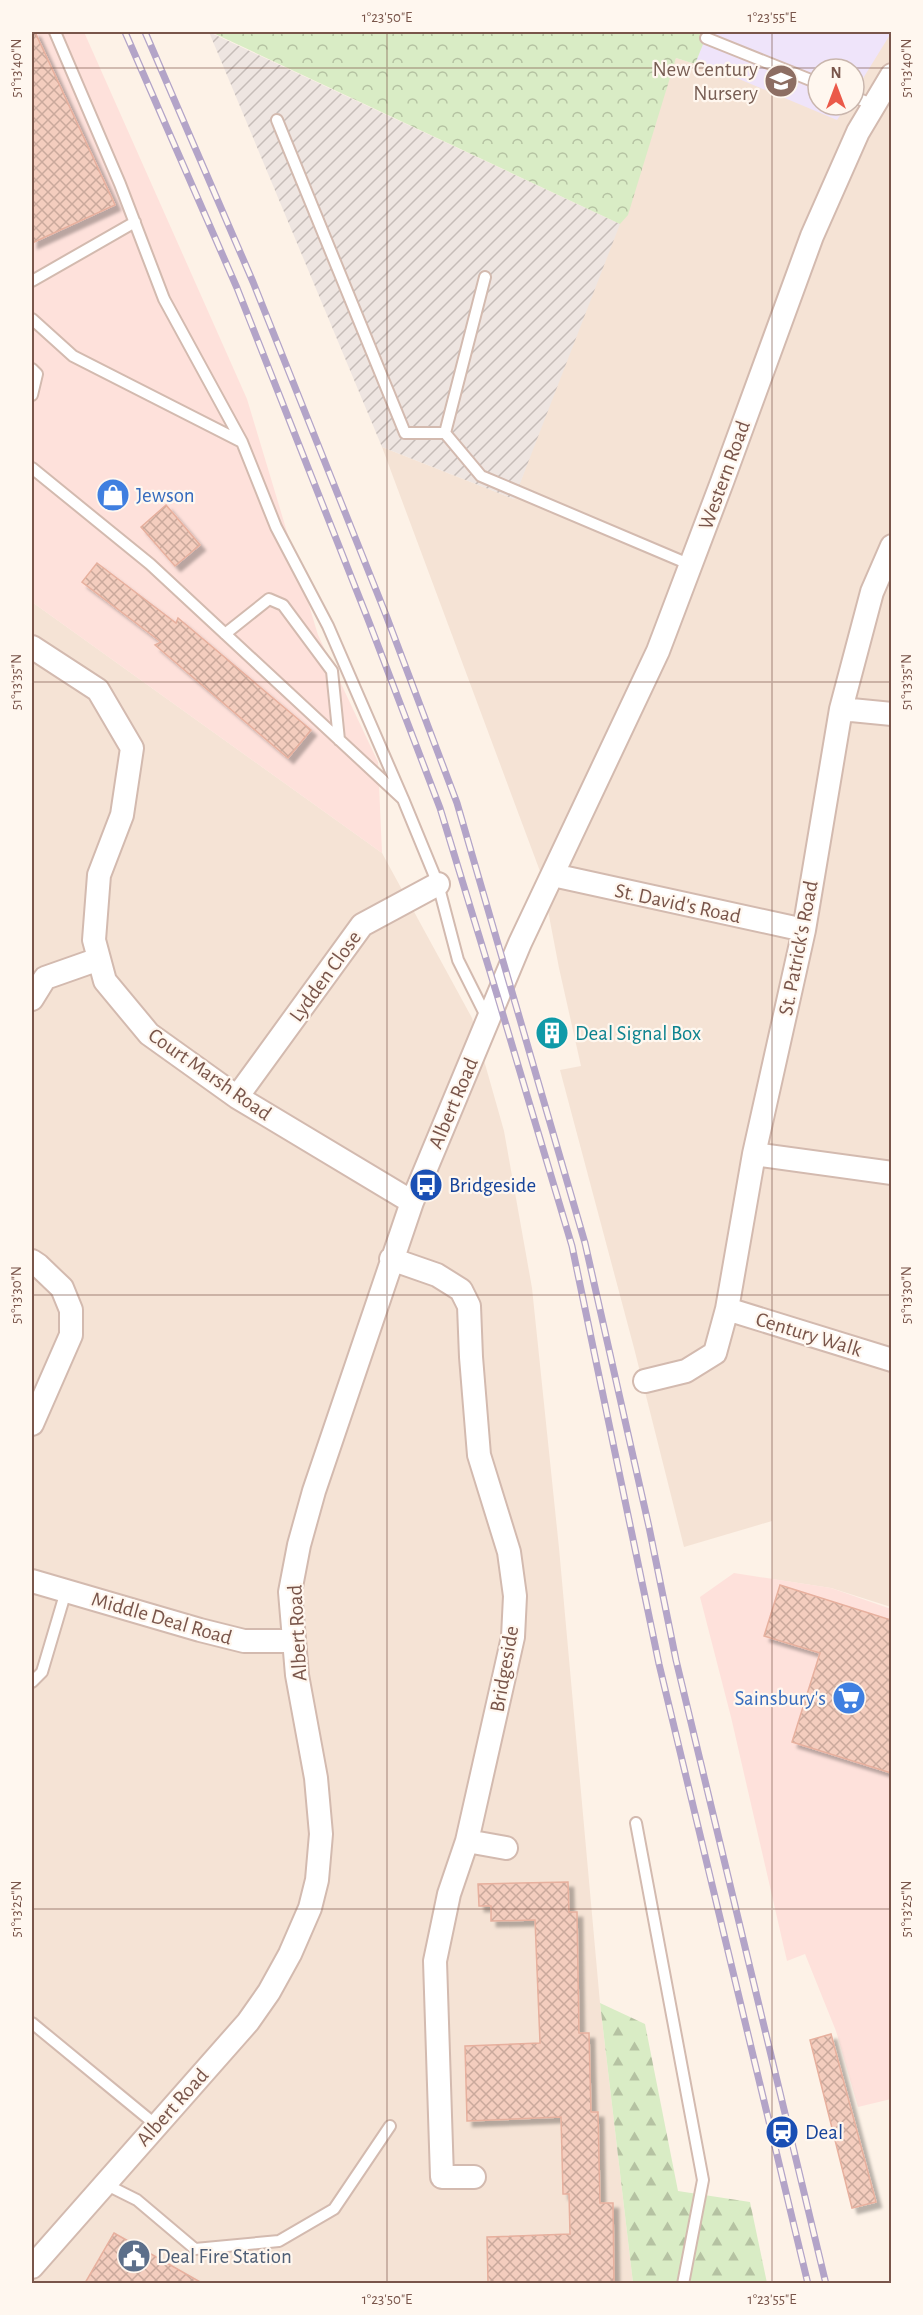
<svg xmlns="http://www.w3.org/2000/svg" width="923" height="2315" font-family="'Alegreya Sans',sans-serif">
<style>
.residential{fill:#f5e3d5;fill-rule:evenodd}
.commercial{fill:#fee1db}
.industrial{fill:url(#industrial-furrows)}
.education{fill:#efe4fa}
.forest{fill:url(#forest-firs)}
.park{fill:url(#park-crowns)}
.building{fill:url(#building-cross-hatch);stroke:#e7b09e;stroke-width:1.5;filter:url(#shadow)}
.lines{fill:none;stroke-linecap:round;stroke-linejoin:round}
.lane-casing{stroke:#d3baaf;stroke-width:14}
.street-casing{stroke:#d3baaf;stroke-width:26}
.lane{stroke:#fff;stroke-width:10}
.street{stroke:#fff;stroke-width:22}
.rail-casing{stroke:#b3a4c8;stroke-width:7}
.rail{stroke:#fff7ef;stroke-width:4.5;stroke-dasharray:14;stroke-linecap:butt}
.ticks{fill:none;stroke:#79554a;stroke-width:1.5;stroke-opacity:0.45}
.labels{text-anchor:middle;stroke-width:4.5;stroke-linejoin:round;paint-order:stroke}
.education-label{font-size:21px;fill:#785e54;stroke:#fff7ef;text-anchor:end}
.street-label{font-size:21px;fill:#79554a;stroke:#fff7ef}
.shop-label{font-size:21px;fill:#366cbe;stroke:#fff7ef;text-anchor:start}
.culture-label{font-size:21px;fill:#0d838f;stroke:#fff7ef;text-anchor:start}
.transit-label{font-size:21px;fill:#164399;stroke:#fff7ef;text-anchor:start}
.service-label{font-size:21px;fill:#4e5e75;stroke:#fff7ef;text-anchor:start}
.neatline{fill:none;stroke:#79554a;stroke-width:2}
.ticks-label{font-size:15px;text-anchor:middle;fill:#79554a}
</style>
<defs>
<pattern id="industrial-furrows" width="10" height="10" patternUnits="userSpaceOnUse" patternTransform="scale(1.5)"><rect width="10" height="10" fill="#eee5e1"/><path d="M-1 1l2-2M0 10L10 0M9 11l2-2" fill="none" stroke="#c6bcb8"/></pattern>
<pattern id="forest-firs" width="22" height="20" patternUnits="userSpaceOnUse" patternTransform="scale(1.5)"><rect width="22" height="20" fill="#d9ecc5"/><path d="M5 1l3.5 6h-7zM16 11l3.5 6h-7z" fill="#b5c2a2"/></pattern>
<pattern id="park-crowns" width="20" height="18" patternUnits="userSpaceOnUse" patternTransform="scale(1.5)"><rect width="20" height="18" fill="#d9ecc5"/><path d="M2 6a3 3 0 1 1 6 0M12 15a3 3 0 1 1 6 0" fill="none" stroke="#b5c2a2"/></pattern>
<pattern id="building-cross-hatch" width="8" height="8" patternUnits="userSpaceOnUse" patternTransform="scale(1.5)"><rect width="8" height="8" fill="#f4cdbe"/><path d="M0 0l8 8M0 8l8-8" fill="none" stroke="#caa99c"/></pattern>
<filter id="shadow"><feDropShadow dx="5.5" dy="5.5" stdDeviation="1.5" flood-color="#0004"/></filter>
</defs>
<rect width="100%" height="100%" fill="#fdf2e7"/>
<path class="residential" d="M 708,32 L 891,32 L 891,1607 L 831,1588 L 772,1579 L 772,1521 L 684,1547 L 634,1348 L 560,1070 L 581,1066 L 559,968 L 541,874 L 382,447 L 514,499 L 676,58 L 695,64 ZM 818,69 L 854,69 L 854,105 L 818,105 Z
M 32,602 L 382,853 L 472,1018 L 504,1131 L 532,1288 L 559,1548 L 600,2003 L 633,2283 L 32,2283 Z"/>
<path class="commercial" d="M 32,32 L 84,32 L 247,399 L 318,635 L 378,762 L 382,853 L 32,602 Z
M 734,1573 L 831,1588 L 891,1609 L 891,2099 L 858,2107 L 836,2031 L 805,1954 L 787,1961 L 731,1717 L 700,1597 Z"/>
<path class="industrial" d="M 209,32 L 620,224 L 514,499 L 382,447 Z"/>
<path class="education" d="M 708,32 L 891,32 L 891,33 L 854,93 L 854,69 L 818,69 L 818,105 L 847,105 L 837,120 L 696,61 Z"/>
<path class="forest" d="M 600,2003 L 645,2024 L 678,2191 L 750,2202 L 767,2283 L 633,2283 Z"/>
<path class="park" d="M 211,32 L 708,32 L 695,64 L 676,58 L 628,215 L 620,224 Z"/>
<path class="building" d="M 32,32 L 35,32 L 115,205 L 32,243 Z
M 166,505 L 200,545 L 175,566 L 141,527 Z
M 97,563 L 176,623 L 178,618 L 311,730 L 288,758 L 155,645 L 161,642 L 82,582 Z
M 780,1585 L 891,1620 L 891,1773 L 792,1742 L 820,1653 L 764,1636 Z
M 568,1882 L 569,1912 L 577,1912 L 579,2033 L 589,2033 L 591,2112 L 598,2112 L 600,2203 L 613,2203 L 614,2283 L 488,2283 L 487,2237 L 570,2234 L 569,2194 L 563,2194 L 561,2117 L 467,2121 L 465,2046 L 540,2043 L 535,1920 L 491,1921 L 491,1906 L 479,1906 L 478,1884 Z
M 831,2034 L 876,2202 L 852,2208 L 810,2040 Z
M 114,2233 L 202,2283 L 85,2283 Z"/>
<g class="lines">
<g class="lane-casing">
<path id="lane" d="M 55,32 L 120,184 L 164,299 L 242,442 L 276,527 L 328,626 L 403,799
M 706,38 L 818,83
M 854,97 L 874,105
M 277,120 L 405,433 L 445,433
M 485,277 L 445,433 L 481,476 L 691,565
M 32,281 L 135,222
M 32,319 L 73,356 L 242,442
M 32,369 L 37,374 L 32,395
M 32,468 L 150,564 L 403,799 L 438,884 L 458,960 L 488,1020
M 225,634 L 269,599 L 283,605 L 332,671 L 339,740
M 32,1682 L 42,1672 L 66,1591
M 636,1823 L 703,2180 L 683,2284
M 32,2023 L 156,2125
M 105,2184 L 137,2200 L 195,2249 L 279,2241 L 334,2209 L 390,2126"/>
</g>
<g class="street-casing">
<path id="street" d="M 32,647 L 98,690 L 132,748 L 122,815 L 99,875 L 94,940 L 105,981 L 149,1034 L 237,1097 L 412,1202
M 841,709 L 892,714
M 553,875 L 804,930
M 32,999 L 45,978 L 99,959
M 237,1097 L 362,925 L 438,884
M 754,1154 L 892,1173
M 391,1259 L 437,1275 L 461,1290 L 469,1306 L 471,1357 L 479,1455 L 509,1552 L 515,1596 L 513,1637 L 467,1841 L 449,1894 L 435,1961 L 442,2177 L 474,2177
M 32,1261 L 38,1265 L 62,1288 L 71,1310 L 71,1335 L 32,1424
M 727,1309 L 892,1360
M 645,1381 L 686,1371 L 715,1353 L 727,1309 L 754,1154 L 804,930 L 841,709 L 872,592 L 892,546
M 32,1581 L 200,1630 L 244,1641 L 294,1641
M 467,1841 L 506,1848
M 32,2267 L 248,2022 L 269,1992 L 290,1954 L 310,1908 L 317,1880 L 321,1834 L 316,1778 L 297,1675 L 290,1592 L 299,1545 L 314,1491 L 412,1202 L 520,943 L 658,651 L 722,482 L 812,236 L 858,132 L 892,75"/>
</g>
<use href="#lane" class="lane"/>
<use href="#street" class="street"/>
<g class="rail-casing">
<path id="rail" d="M 125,32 L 237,288 L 369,622 L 440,808 L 498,998 L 572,1246 L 659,1664 L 808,2284
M 145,32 L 253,282 L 386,615 L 457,803 L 585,1243 L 649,1527 L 676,1660 L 826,2284"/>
</g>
<use href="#rail" class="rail"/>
</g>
<path class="ticks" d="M 387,32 L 387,2284M 772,32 L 772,2284M 32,68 L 892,68M 32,682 L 892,682M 32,1295 L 892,1295M 32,1909 L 892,1909"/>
<defs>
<g id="school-disc" transform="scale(1.725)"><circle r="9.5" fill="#8d6e63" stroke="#fff7ef"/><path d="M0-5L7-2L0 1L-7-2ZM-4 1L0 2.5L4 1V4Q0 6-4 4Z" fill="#fff"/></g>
<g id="shop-disc" transform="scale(1.725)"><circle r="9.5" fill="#3f7fe0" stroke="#fff7ef"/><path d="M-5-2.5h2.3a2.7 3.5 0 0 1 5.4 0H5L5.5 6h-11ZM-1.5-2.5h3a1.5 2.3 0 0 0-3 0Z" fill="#fff"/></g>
<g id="building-disc" transform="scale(1.725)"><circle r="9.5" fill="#0f9aa8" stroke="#fff7ef"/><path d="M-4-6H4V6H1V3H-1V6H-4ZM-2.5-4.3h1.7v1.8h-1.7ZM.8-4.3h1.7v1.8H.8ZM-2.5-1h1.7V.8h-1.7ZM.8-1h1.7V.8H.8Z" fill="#fff"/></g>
<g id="bus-disc" transform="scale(1.725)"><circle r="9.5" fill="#1a4fb4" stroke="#fff7ef"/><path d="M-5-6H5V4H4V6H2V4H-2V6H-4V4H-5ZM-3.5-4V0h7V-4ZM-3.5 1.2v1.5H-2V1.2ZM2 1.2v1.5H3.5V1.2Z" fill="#fff"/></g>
<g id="supermarket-disc" transform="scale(1.725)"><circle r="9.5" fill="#3f7fe0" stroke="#fff7ef"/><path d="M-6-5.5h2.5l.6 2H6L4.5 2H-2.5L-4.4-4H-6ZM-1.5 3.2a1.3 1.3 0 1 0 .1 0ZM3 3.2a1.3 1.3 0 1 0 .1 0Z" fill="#fff"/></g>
<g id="station-disc" transform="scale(1.725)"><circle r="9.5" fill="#1a4fb4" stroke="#fff7ef"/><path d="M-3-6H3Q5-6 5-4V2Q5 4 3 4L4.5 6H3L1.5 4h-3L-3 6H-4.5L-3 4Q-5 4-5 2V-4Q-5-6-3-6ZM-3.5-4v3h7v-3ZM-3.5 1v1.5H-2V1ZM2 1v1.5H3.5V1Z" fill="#fff"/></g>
<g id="civic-disc" transform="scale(1.725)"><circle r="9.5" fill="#5c6f8a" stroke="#fff7ef"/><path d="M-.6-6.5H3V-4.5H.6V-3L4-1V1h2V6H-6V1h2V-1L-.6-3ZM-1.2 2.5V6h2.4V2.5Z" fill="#fff"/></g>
</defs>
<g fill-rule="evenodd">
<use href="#school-disc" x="781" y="81"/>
<use href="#shop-disc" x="113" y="495"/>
<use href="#building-disc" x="552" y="1033"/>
<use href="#bus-disc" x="426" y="1185"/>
<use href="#supermarket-disc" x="849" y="1698"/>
<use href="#station-disc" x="782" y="2132"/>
<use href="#civic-disc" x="134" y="2256"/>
</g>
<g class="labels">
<g class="education-label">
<text x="758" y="76">New Century<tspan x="758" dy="24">Nursery</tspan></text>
</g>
<g class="street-label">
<text transform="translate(724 475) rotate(-70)" y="7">Western Road</text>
<text transform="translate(678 903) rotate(12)" y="7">St. David's Road</text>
<text transform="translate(798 948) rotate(-79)" y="7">St. Patrick's Road</text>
<text transform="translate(325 976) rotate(-54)" y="7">Lydden Close</text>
<text transform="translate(210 1074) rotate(35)" y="7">Court Marsh Road</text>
<text transform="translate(453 1103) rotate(-67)" y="7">Albert Road</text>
<text transform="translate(809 1334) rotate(17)" y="7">Century Walk</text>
<text transform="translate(162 1618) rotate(16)" y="7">Middle Deal Road</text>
<text transform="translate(297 1633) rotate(-93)" y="7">Albert Road</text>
<text transform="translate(504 1669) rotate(-80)" y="7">Bridgeside</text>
<text transform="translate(172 2107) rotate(-48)" y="7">Albert Road</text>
</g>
<g class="shop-label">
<text x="136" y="502">Jewson</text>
<text x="826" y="1705" text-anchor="end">Sainsbury's</text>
</g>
<g class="culture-label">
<text x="575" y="1040">Deal Signal Box</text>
</g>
<g class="transit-label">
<text x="449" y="1192">Bridgeside</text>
<text x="805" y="2139">Deal</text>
</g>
<g class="service-label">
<text x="157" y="2263">Deal Fire Station</text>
</g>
</g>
<rect width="923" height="2315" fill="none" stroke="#fff7ef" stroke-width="66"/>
<g transform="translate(836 87)"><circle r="28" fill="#fff7ef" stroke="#c9b6ad" stroke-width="1.5"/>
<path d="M0-4.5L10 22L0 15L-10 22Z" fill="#eb5949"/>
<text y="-9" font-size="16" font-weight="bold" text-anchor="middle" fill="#79554a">N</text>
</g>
<rect x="33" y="33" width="857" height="2249" class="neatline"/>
<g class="ticks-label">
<text x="387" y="22">1°23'50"E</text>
<text x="772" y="22">1°23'55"E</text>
<text transform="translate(16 68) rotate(-90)" y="5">51°13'40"N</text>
<text transform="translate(906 68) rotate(-90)" y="5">51°13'40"N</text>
<text transform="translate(16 682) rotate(-90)" y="5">51°13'35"N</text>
<text transform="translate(906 682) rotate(-90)" y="5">51°13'35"N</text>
<text transform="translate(16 1295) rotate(-90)" y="5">51°13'30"N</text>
<text transform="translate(906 1295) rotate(-90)" y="5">51°13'30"N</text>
<text transform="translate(16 1909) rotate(-90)" y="5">51°13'25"N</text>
<text transform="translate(906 1909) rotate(-90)" y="5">51°13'25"N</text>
<text x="387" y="2304">1°23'50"E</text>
<text x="772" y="2304">1°23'55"E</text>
</g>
</svg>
